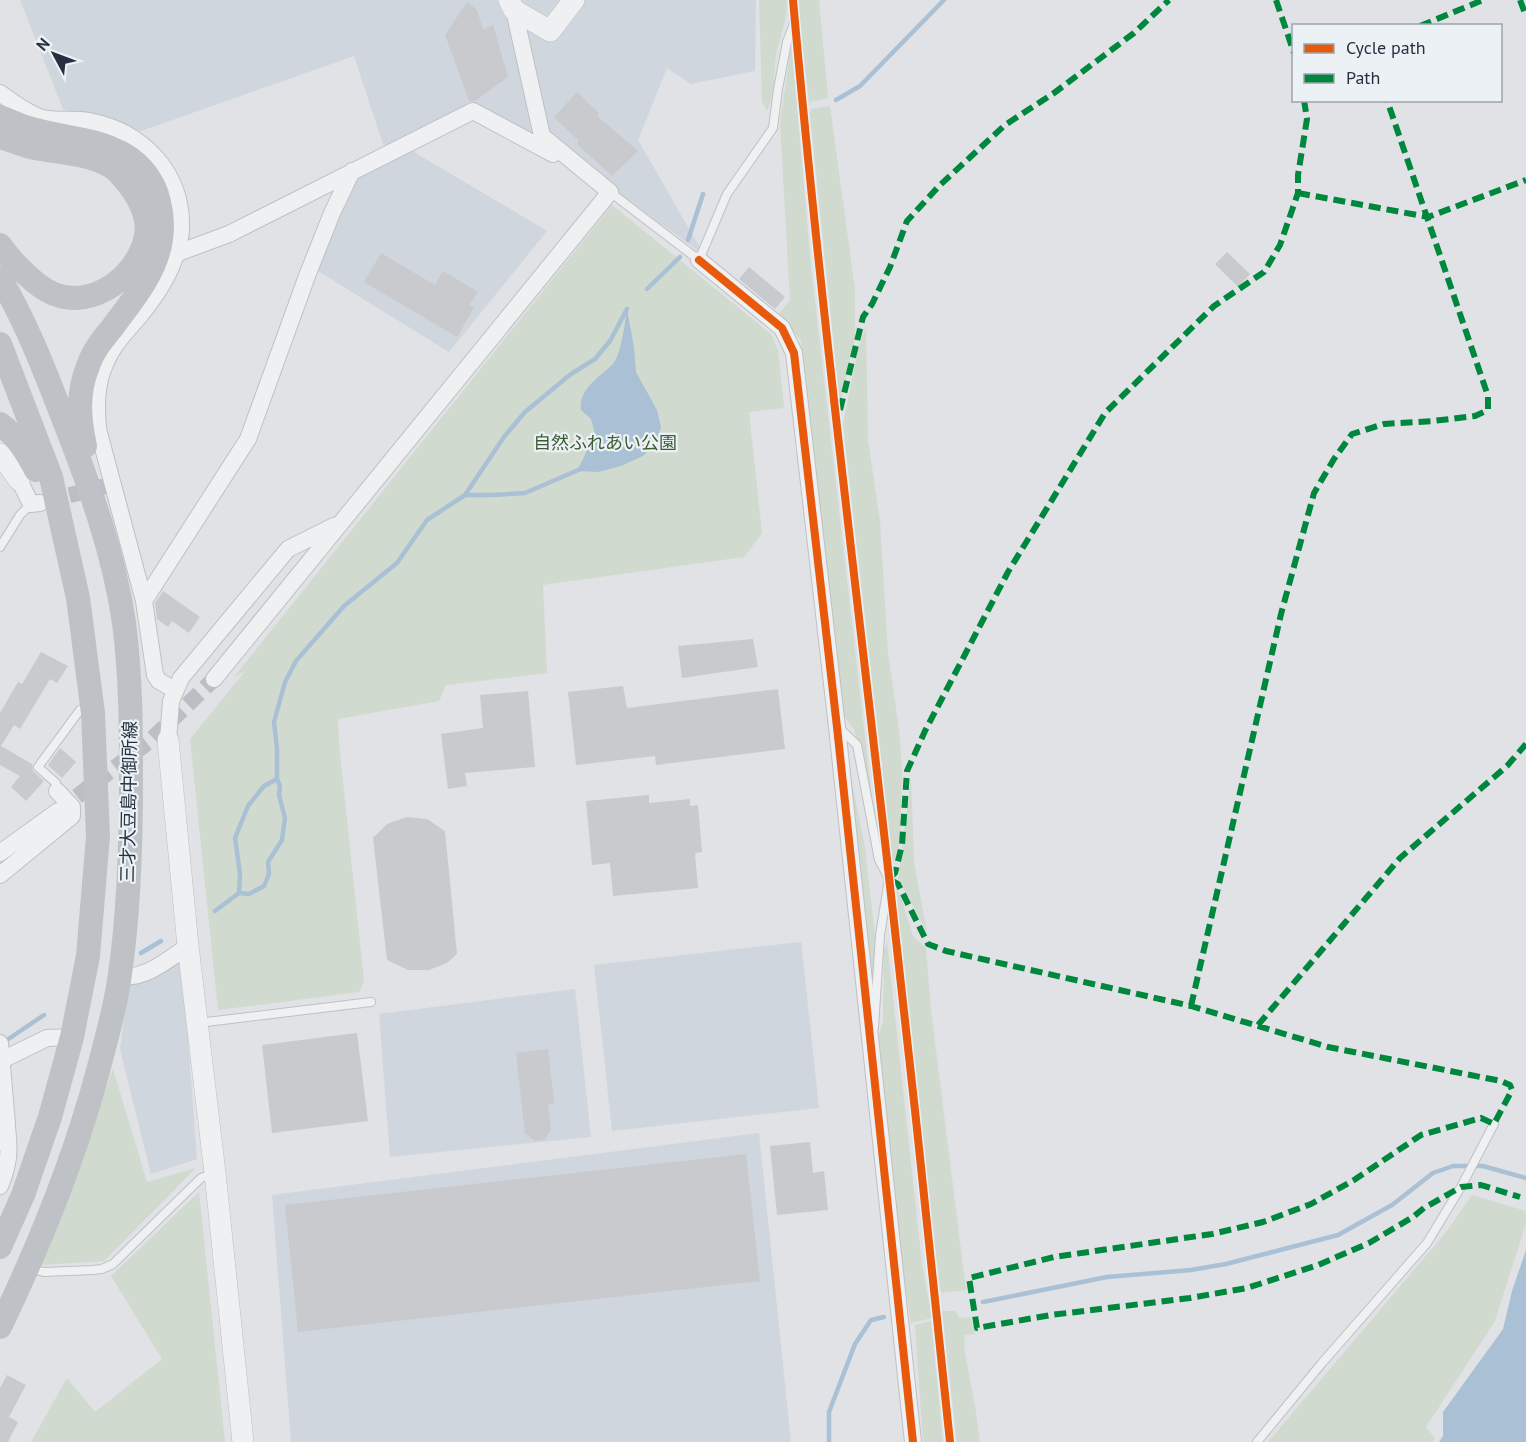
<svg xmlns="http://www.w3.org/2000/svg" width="1526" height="1442" font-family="'PT Sans','Noto Sans JP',sans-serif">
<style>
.built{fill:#d0d6dd}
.green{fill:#d0dacf}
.water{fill:#aac0d4}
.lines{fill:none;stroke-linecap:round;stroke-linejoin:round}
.stream{stroke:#aac0d4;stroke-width:4.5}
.building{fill:#c8cace}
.minor-tunnel{stroke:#bbbec4;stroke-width:16;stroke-dasharray:16 8;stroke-linecap:butt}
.service-casing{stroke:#bec0c3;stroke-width:10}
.minor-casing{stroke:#bec0c3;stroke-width:18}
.tertiary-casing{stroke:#bec0c3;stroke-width:22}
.service{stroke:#eff0f2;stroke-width:8}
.minor{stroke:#eff0f2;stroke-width:16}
.tertiary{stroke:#eff0f2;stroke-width:21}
.secondary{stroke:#bec1c6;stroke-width:24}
.quiet{stroke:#00873e;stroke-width:6;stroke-dasharray:12 6;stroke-linecap:butt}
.cycleway-casing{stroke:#ecf1f6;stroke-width:11}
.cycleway{stroke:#e8590c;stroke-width:8}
.labels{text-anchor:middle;stroke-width:4.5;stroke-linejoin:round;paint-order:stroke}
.park-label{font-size:18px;fill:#3b5e31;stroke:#ecf1f6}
.street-label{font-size:18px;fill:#253040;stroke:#ecf1f6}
</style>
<rect width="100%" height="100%" fill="#e0e2e5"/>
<path class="built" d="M 20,0 L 756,0 L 755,71 L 691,84 L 667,68 L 638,140 L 704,255 L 588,171 L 474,107 L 384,147 L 354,56 L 141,131 L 63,109 Z
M 409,149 L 547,231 L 449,352 L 313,268 L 355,174 Z
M 801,942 L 819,1108 L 612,1131 L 594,965 Z
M 182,959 L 197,1159 L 151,1174 L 120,1049 L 129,984 Z
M 575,989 L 591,1137 L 390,1157 L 379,1014 Z
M 759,1133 L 791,1442 L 291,1442 L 272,1195 Z"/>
<path class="green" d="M 759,0 L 787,0 C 788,18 781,33 777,51 C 773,70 776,93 767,111 L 762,101 Z
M 797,0 L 819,0 L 828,98 L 809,102 Z
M 792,49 L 811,266 L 874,815 L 871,811 L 854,729 L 843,715 L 804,387 L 801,340 L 778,315 L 790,300 L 780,123 L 790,54 Z
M 830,106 L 855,290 L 855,337 L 840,404 L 810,115 L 811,109 Z
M 612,205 L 771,334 L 778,350 L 784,408 L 749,412 L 762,533 L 744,557 L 543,585 L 547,673 L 446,685 L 439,701 L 338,719 L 339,744 L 364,981 L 359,992 L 218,1010 L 190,739 L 245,671 L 234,677 Z
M 866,327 L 868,440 L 880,521 L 888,652 L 900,737 L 902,772 L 900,841 L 893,865 L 843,424 L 858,349 Z
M 847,757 L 865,848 L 875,936 L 873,992 Z
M 911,777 L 914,862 L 927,932 L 898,879 Z
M 896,889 L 901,897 L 913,936 L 926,948 L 931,1010 L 966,1290 L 941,1293 L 921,1142 Z
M 887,942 L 922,1264 L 932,1318 L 911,1323 L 896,1227 L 878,1037 L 883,1021 L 884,950 Z
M 113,1069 L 147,1182 L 196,1168 L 104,1261 L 40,1265 Z
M 199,1192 L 225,1442 L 31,1442 L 67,1378 L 95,1412 L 162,1359 L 111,1276 Z
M 1472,1195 L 1526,1211 L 1526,1223 L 1495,1321 L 1426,1427 L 1435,1438 L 1432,1442 L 1268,1442 L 1447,1231 Z
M 942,1311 L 956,1311 L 959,1318 L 970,1317 L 975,1334 L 965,1335 L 964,1347 L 976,1411 L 980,1442 L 957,1442 Z
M 931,1321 L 943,1442 L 923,1442 L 915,1325 Z"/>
<path class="water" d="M 627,309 L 634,347 L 636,372 L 657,410 L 661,427 L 656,442 L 643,456 L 621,466 L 598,472 L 577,471 L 595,434 L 591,419 L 581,410 C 578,390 599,377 612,365 C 621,357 625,322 627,309 Z
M 1526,1250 L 1526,1442 L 1439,1442 L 1443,1436 L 1443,1412 L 1503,1329 L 1512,1291 Z"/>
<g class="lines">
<path class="stream" d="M 836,100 L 860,86 L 944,0
M 688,240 L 703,194
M 647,289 L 680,257
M 465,495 L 492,495 L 525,493 L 583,468
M 239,893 L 249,894 L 264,886 L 269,874 L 268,862 L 282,840 L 285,818 L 279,795 L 280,786 L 277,779
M 215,911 L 239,893 L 240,874 L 235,838 L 248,806 L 264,786 L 277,779 L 277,749 L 274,722 L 285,682 L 296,661 L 344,606 L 397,563 L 427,520 L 465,495 L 504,437 L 525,412 L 571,374 L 595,359 L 610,341 L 627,309
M 141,953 L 161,941
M 4,1042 L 44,1015
M 983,1302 L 1107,1277 L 1191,1270 L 1226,1264 L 1338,1235 L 1392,1205 L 1433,1173 L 1453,1166 L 1483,1166 L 1526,1178
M 829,1442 L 829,1412 L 855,1344 L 871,1320 L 884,1317"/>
</g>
<path class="building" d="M 467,2 L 477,10 L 483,30 L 493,25 L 508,77 L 475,101 L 469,101 L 445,35 Z
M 577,92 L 599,113 L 597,116 L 638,151 L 612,176 L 577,144 L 579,141 L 554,117 Z
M 1227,252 L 1250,274 L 1238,287 L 1215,264 Z
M 381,253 L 435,285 L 443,271 L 478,292 L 469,305 L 474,308 L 457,337 L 364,282 Z
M 749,267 L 785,297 L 775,309 L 739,279 Z
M 163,591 L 200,617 L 189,633 L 172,621 L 168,627 L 157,619 L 155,603 Z
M 753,639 L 758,667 L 682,678 L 678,646 Z
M 41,652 L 68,666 L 57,683 L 50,679 L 20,729 L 14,725 L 1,746 L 32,764 L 33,771 L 44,781 L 26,801 L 11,787 L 20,776 L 0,765 L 0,713 L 18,682 L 22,684 Z
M 623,686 L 627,708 L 778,689 L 785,749 L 656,765 L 655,756 L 576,765 L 568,692 Z
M 528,691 L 535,767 L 465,773 L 467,786 L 448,789 L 441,734 L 483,728 L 480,695 Z
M 60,748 L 76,762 L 62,778 L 48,765 Z
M 649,795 L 649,803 L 690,799 L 690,806 L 698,805 L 702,852 L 695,853 L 698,888 L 613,896 L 610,863 L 592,865 L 586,801 Z
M 407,817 L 427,819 L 445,831 L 457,954 L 447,963 L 429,970 L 408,970 L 387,960 L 373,838 L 387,824 Z
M 357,1033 L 368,1121 L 272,1133 L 262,1045 Z
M 548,1049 L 554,1103 L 548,1104 L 551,1130 L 544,1140 L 535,1141 L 525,1133 L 516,1053 Z
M 810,1142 L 813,1173 L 824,1171 L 828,1210 L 777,1215 L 770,1146 Z
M 746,1154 L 760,1281 L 298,1332 L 285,1205 Z
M 7,1375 L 26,1385 L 9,1417 L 18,1422 L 8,1442 L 0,1442 L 0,1388 Z"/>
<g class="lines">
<path class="minor-tunnel" d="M 46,501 L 106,486
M 58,811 L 151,740 L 214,679"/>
<g class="service-casing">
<path id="service" d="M 610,192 L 699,260 L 727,194 L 773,128 L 778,89 L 787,42 L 795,21
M 0,547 L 20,515 L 31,504
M 838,727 L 857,745 L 879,860 L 889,879 L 880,935 L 874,1027
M 57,791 L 56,783 L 38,767 L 80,710
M 198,1023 L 371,1002
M 29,1268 L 44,1272 L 93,1270 L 102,1269 L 113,1264 L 201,1178 L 215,1173
M 1257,1442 L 1322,1363 L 1427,1243 L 1461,1187 L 1494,1124"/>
</g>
<g class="minor-casing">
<path id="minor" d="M 0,93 C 12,102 24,111 39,117 C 54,122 73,118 89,121 C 142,131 183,172 181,229 C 179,262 159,293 138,318 C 126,332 113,345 106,362 C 96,383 96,406 98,429 L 144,601 L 155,675 L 159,681 L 175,690
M 175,254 L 229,234 L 473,111 L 553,154
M 699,260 L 782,328 L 794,353 L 837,727 L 913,1442
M 19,480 L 31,504 L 40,503
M 144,601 L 248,439 L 307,276 L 332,213 L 352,171
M 214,679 L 610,192 L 542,136 L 514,10
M 168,740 L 171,701 L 181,678 L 288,549 L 334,526
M 0,853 L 58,811
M 0,875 L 72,816 L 72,807 L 57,791
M 120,976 C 145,980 169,959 188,946
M 0,1043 L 7,1124 L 0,1142
M 0,1061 L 47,1038 L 72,1037
M 0,1186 C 9,1164 10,1151 7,1127"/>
</g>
<g class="tertiary-casing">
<path id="tertiary" d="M 509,0 L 514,10 L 550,31 L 574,0
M 0,454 L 19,480
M 168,740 L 188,946 L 215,1173 L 243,1442"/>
</g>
<use href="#service" class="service"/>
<use href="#minor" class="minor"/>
<use href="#tertiary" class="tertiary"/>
<path class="secondary" d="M 0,117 C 8,120 17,124 25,127 C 59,138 93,137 125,155 C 142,165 155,183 159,202 C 172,254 141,289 112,328 C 102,340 93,351 88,366 C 77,393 79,419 85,446
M 0,137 C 10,140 20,144 30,147 C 57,153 86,152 110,166 C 119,171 126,181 132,189 C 141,202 149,220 146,236 C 139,275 93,310 54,294 C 36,287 11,261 0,245
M 0,278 C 26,322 45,371 63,418 C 89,484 114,553 124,623 C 131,676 131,729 131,782 C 131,846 129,911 120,974 C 116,1007 106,1039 98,1071 C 74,1160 40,1244 0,1327
M 0,344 L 51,477 L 78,598 L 93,713 L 98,836 L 88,956 L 72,1037 L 50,1117 L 23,1195 L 0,1247
M 0,424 C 17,436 26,451 36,470"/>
<path class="quiet" d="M 1276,0 L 1294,53
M 1520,0 L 1526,16
M 1420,26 L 1483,0
M 1304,100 L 1307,119 L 1298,175 L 1298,193 L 1280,245 L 1264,272 L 1214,306 L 1105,413 L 1008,572 L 925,731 L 907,771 L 902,845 L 895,873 L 889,879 L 898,884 L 928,944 L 946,951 L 1191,1006 L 1328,1047 L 1501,1081 L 1510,1085 L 1512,1090 L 1494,1124 L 1481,1118 L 1421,1135 L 1354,1180 L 1311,1204 L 1263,1222 L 1212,1234 L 1054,1257 L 969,1278 L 977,1328 L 1051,1315 L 1190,1298 L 1247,1288 L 1318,1265 L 1369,1243 L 1413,1217 L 1424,1208 L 1461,1187 L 1481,1185 L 1520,1197
M 1298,193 L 1428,217 L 1526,180
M 840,410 L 863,317 L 872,304 L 890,267 L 907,221 L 939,186 L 1005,125 L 1054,93 L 1134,33 L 1169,0
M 1191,1006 L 1281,614 L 1314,493 L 1334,459 L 1352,434 L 1384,424 L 1433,421 L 1475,416 L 1488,410 L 1488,396 L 1387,100
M 1258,1025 L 1400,858 L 1507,766 L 1526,744"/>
<g class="cycleway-casing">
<path id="cycleway" d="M 793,0 C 819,293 856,585 889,877 C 911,1065 930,1254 950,1442
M 699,260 L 782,328 L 794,353 L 837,727 L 913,1442"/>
</g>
<use href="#cycleway" class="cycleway"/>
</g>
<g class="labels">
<g class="park-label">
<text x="605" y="449">自然ふれあい公園</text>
</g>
<g class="street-label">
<text transform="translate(129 802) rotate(-89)" y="6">三才大豆島中御所線</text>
</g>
</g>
<rect x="1292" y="24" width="210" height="78" fill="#ecf1f6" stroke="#9ca4ad" stroke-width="1.5"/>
<rect x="1304" y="44" width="30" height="9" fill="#e8590c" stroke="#9ca4ad" stroke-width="1.5"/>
<text x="1346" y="54" font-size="18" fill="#253040">Cycle path</text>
<rect x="1304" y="74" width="30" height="9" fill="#00873e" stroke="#9ca4ad" stroke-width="1.5"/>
<text x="1346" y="84" font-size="18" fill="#253040">Path</text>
<g transform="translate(54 54) rotate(311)" stroke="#ecf1f6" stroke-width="4.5" paint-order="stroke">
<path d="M0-4.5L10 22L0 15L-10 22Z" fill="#253040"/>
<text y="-9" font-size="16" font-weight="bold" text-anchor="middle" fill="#253040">N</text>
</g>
</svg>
